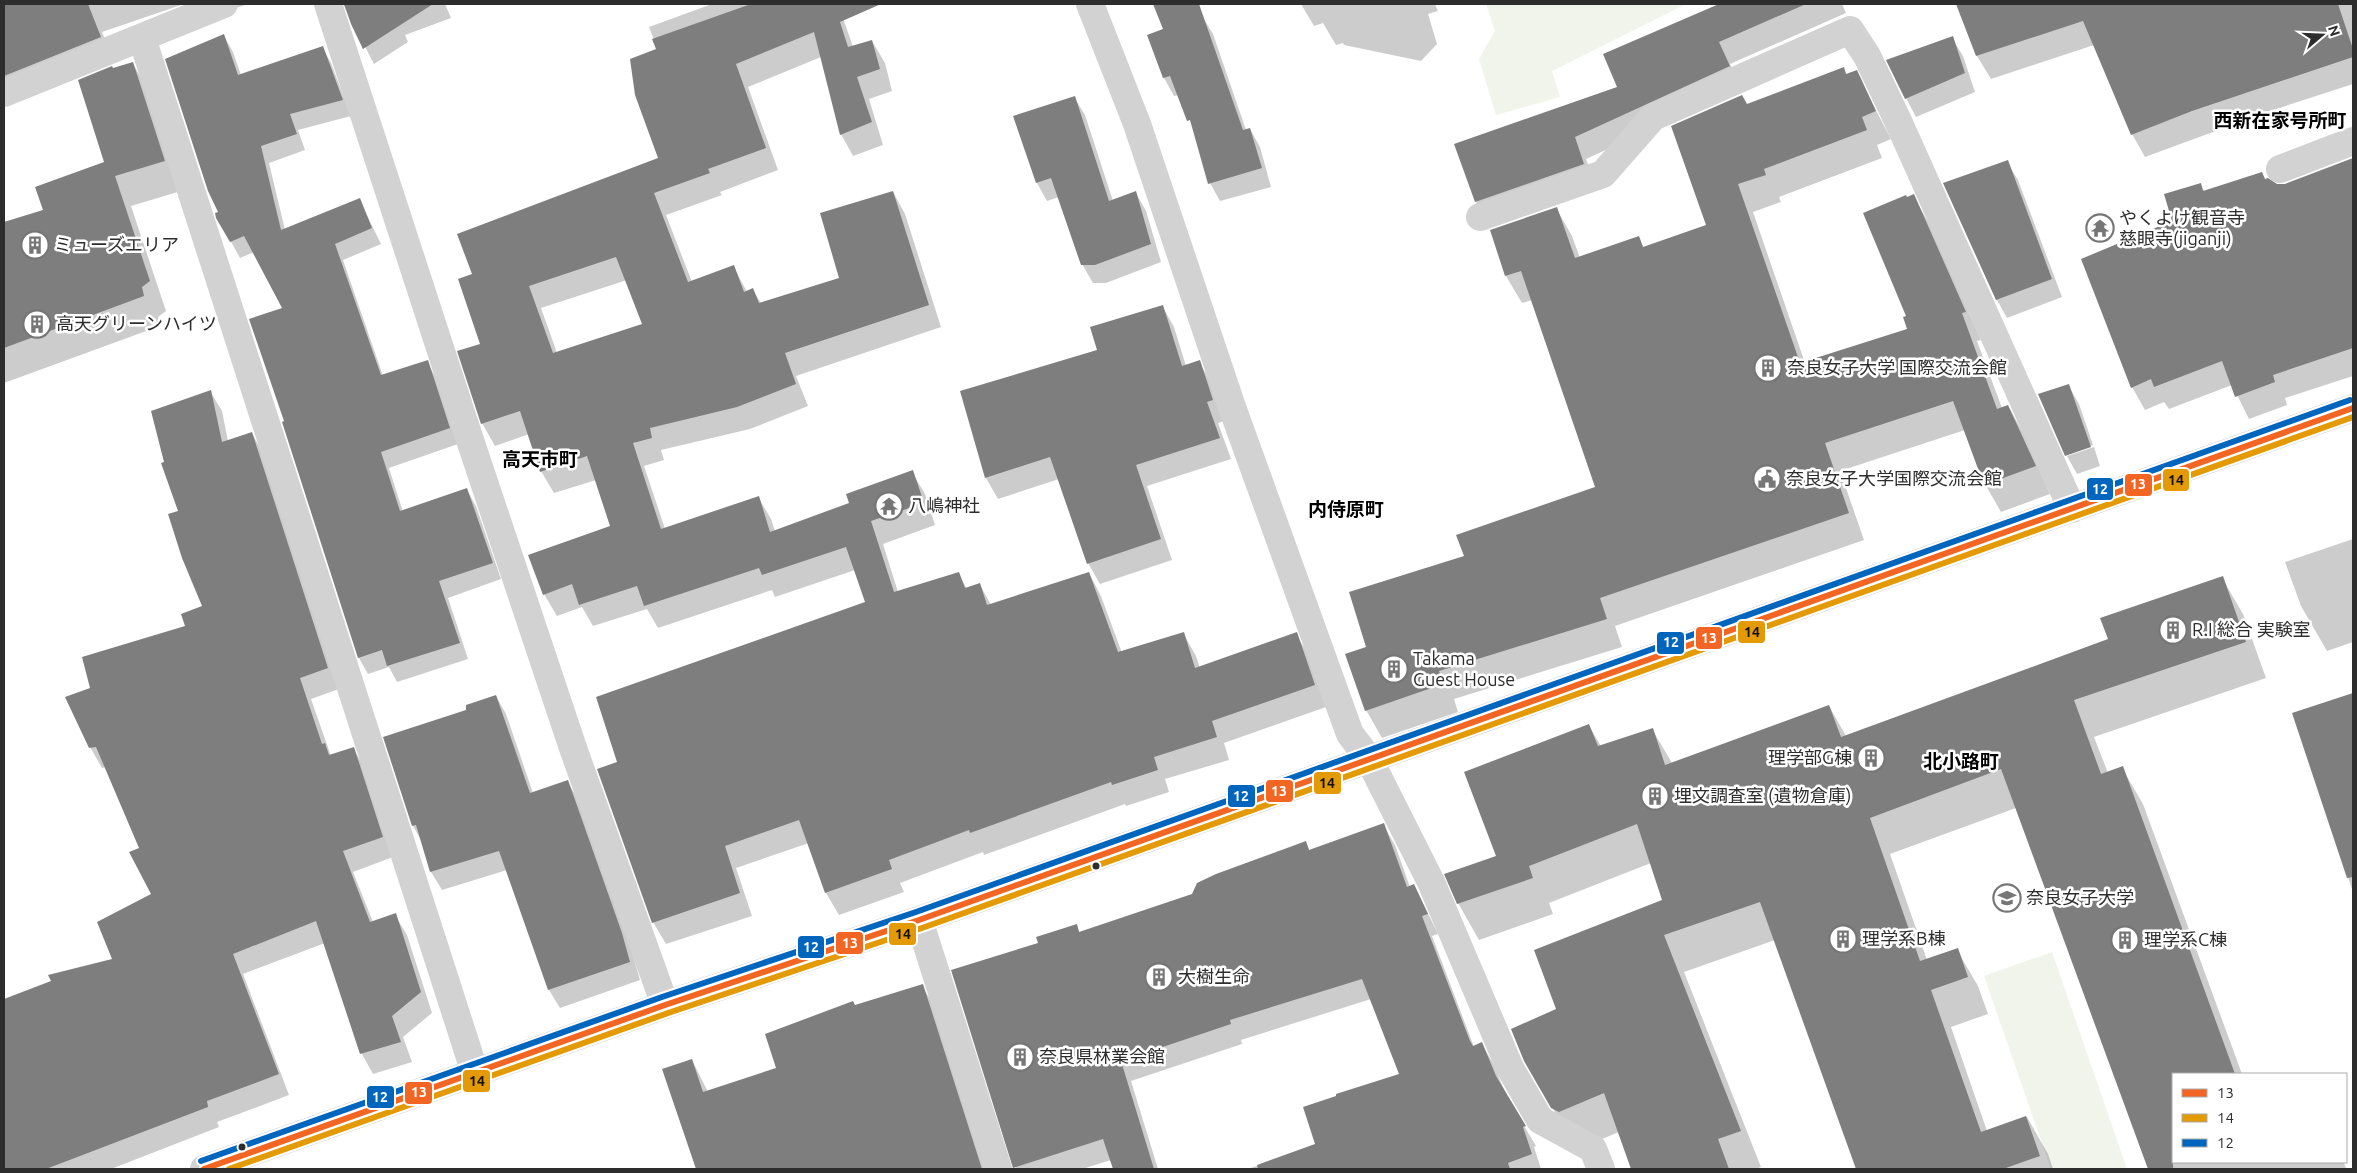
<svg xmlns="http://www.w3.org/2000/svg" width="2357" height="1173" font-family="Ubuntu,'Noto Sans JP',sans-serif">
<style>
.green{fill:#f0f4eb}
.shadow{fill:#0003;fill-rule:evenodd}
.building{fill:#7e7e7e;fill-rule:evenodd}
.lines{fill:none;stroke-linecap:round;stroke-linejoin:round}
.minor{stroke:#d2d2d2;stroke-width:28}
.bus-1-casing{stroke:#fff;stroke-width:10}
.bus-2-casing{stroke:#fff;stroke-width:10}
.bus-3-casing{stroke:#fff;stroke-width:10}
.bus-1{stroke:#f26522;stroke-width:6}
.bus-2{stroke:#e39a04;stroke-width:6}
.bus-3{stroke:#0065bd;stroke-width:6}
.bus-dot{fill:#2d2d2d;stroke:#fff;stroke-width:2}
.labels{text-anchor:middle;stroke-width:5;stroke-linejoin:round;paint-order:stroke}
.poi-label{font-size:18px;fill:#2d2d2d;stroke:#fff;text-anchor:start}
.neighbourhood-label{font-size:19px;font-weight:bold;fill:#000;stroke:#fff}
.line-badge{stroke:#fff;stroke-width:2}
.badge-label{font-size:14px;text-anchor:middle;font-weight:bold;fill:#fff}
.pale-badge-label{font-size:14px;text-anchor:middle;font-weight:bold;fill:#111}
</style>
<rect width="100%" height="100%" fill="#fff"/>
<path class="green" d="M 1486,4 L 1686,4 L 1552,71 L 1560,97 L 1496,115 L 1479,59 L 1495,31 Z
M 2052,952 L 2127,1169 L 2051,1169 L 1984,976 Z"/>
<path class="shadow" d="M 4,4 L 184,4 L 102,32 L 112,59 L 4,105 Z
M 193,4 L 249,4 L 201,18 Z
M 343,4 L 445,4 L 451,18 L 405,35 L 408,42 L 374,64 Z
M 712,4 L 835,4 L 843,18 L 853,47 L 872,41 L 885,63 L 892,91 L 869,99 L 883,145 L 853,156 L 841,134 L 821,57 L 748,87 L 778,170 L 720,192 L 722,195 L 666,215 L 692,282 L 733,266 L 747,292 L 753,290 L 761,303 L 841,279 L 893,192 L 905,214 L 941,327 L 796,376 L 808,406 L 750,429 L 661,450 L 664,460 L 644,466 L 665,529 L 758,497 L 771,519 L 775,531 L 850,504 L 912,472 L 925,494 L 935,525 L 883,544 L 898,592 L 958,573 L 967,589 L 980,585 L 991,605 L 1089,573 L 1101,596 L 1122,653 L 1183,633 L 1196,656 L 1200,668 L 1296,634 L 1309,656 L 1326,707 L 1224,743 L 1229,760 L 1165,779 L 1169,792 L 1126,806 L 1125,804 L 984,855 L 983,852 L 900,883 L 904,892 L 839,915 L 826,893 L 809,843 L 736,868 L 752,916 L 666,944 L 653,922 L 618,763 L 866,602 L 855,570 L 775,597 L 772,590 L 658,628 L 647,609 L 593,626 L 582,607 L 557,616 L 544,594 L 611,527 L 596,480 L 554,493 L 541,471 L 529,434 L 495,446 L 482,423 L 482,344 L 474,275 L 659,158 L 658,50 L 649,27 ZM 627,280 L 644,325 L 557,353 L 541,308 Z
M 1301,4 L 1435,4 L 1438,11 L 1428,14 L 1437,44 L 1421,61 L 1344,45 L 1343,43 L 1336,45 L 1323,23 L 1314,26 Z
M 1722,4 L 1842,4 L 1846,13 L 1730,64 L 1741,88 L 1586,159 L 1596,186 L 1488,224 L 1476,202 L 1619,88 L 1604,55 Z
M 1957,4 L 2353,4 L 2353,84 L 2270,111 L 2145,157 L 2132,134 L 2094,45 L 1991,79 L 1977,56 Z
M 1202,16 L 1213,34 L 1246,130 L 1250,129 L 1260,147 L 1271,187 L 1220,201 L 1210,183 L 1195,132 L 1179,95 L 1174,96 L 1164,78 L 1149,36 Z
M 224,36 L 233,52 L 241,75 L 322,47 L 331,63 L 351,116 L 298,130 L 305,150 L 269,163 L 285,230 L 359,199 L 381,244 L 343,260 L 383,376 L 427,362 L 436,378 L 458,444 L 389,468 L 403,512 L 467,490 L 476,506 L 501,579 L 448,598 L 468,659 L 397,682 L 389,667 L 368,674 L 359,658 L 283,422 L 286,422 L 284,309 L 254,252 L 240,258 L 218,218 L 220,213 Z
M 1952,38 L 1963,56 L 1975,92 L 1916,117 L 1906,98 Z
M 133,64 L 150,93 L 181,191 L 131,206 L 166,311 L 158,317 L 160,326 L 4,383 L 4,224 L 45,211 L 105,163 L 113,70 Z
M 1843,69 L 1847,75 L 1856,72 L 1891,139 L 1877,145 L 1882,158 L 1779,197 L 1781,202 L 1753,212 L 1805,363 L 1909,330 L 1907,198 L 1913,196 L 1929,223 L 1981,340 L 1977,341 L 2002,408 L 2008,406 L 2024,434 L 2050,494 L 2001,512 L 1985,484 L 1965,430 L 1840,471 L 1864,540 L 1615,626 L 1622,647 L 1454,699 L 1458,712 L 1382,738 L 1366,710 L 1368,648 L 1465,557 L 1597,488 L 1532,300 L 1522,303 L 1506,276 L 1491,231 L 1556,208 L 1572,236 L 1580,258 L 1639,238 L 1644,248 L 1708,226 L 1747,105 Z
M 1074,97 L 1085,115 L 1113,201 L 1136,193 L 1146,211 L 1161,262 L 1106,283 L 1093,283 L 1082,264 L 1059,197 L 1047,201 L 1037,183 L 1015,116 Z
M 2353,159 L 2353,376 L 2285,398 L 2287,405 L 2249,419 L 2232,385 L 2169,409 L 2164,402 L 2145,410 L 2132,387 L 2174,222 L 2200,184 L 2205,192 L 2265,180 L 2277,186 L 2285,185 Z
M 2007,162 L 2018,180 L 2062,297 L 2007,318 L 1997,300 L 1945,184 Z
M 1162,306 L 1174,327 L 1186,366 L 1199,362 L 1211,382 L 1224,421 L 1218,423 L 1231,459 L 1147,486 L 1172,560 L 1100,584 L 1088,563 L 1059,479 L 998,499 L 986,478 L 962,392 L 1098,350 Z
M 2068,385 L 2079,404 L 2093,445 L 2066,454 Z
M 210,391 L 222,411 L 228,441 L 252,433 L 263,454 L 339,689 L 311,699 L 331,756 L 353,748 L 365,769 L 393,857 L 353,872 L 373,922 L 395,915 L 407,935 L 432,1013 L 403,1037 L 412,1062 L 373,1074 L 362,1054 L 325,943 L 243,974 L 289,1095 L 217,1122 L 219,1127 L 111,1169 L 4,1169 L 4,1000 L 114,960 L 153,894 L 141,849 L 106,767 L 102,768 L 90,747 L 92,689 L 187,627 L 204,607 L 179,512 Z
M 2094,447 L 2100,466 L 2077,474 L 2067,456 Z
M 2353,539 L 2353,642 L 2327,651 L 2301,606 L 2285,562 Z
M 2222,578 L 2243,614 L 2266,678 L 2094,737 L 2108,773 L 2122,768 L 2143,804 L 2242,1074 L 2173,1074 L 2173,1162 L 2344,1162 L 2346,1169 L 2149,1169 L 2016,808 L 1890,854 L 1927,960 L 1957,950 L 1978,986 L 1988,1014 L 1951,1027 L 1987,1131 L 2027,1117 L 2048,1154 L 2053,1169 L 1857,1169 L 1775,940 L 1684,972 L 1761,1167 L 1756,1169 L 1632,1169 L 1619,1132 L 1580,1148 L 1574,1145 L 1525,1060 L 1558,1010 L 1664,900 L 1651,863 L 1549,903 L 1553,914 L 1479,940 L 1458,903 L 1497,857 L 1589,726 L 1601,746 L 1652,729 L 1672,763 L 1829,706 L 1846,736 L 2109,640 Z
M 2353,694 L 2353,892 L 2293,714 Z
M 496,696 L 506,714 L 533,793 L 567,781 L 578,799 L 632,952 L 640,980 L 560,1008 L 549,990 L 507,870 L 442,890 L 431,872 L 421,840 L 413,826 L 468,711 Z
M 1383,825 L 1395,845 L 1410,887 L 1414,885 L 1438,934 L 1432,936 L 1474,1047 L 1481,1043 L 1493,1063 L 1507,1097 L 1536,1146 L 1534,1147 L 1541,1169 L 1248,1169 L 1316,1145 L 1401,1075 L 1371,999 L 1241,1040 L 1242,1044 L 1131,1081 L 1158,1169 L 1114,1169 L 1111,1160 L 1082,1169 L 1016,1169 L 1040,944 L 1076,925 L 1080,933 L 1193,895 L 1305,842 L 1310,851 Z
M 922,986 L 936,1009 L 987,1169 L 697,1169 L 664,1070 L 692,1060 L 708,1092 L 778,1069 L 855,1006 Z"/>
<path class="building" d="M 4,4 L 88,4 L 101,37 L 4,76 Z
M 344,4 L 433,4 L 363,49 L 351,24 Z
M 751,4 L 881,4 L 840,22 L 848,47 L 872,40 L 880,69 L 857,77 L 872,122 L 840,135 L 814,32 L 736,64 L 766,148 L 708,169 L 710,173 L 654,193 L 688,282 L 734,265 L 744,292 L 753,288 L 759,303 L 839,278 L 820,213 L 893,191 L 929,305 L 785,353 L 796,384 L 737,407 L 650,428 L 652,438 L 633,443 L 661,529 L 759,496 L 770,532 L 849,503 L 846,494 L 913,470 L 924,503 L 871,521 L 894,592 L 959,572 L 965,588 L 980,583 L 987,605 L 1089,572 L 1118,652 L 1184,632 L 1195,668 L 1297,632 L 1315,685 L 1212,721 L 1217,737 L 1154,757 L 1158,770 L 1112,785 L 1111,782 L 970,833 L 969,830 L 889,860 L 892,869 L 825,893 L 799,820 L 725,846 L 740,893 L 652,923 L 597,769 L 617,762 L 596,697 L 865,602 L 846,547 L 762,575 L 759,568 L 644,606 L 637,586 L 579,605 L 572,584 L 543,595 L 528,555 L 610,526 L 587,456 L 540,472 L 520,411 L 481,424 L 457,351 L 480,344 L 458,279 L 472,274 L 457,234 L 658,158 L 635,95 L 630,59 L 656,49 L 652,39 ZM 616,257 L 642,324 L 553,353 L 529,286 Z
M 1153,4 L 1199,4 L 1243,130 L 1250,128 L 1262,168 L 1208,184 L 1190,120 L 1187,121 L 1170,76 L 1163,78 L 1147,35 L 1163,29 Z
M 1719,4 L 1806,4 L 1719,42 L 1730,66 L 1575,137 L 1584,164 L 1475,202 L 1454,144 L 1617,87 L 1603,54 Z
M 1956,4 L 2338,4 L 2353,49 L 2353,57 L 2192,111 L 2131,135 L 2083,21 L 1976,56 Z
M 224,34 L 238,75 L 323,46 L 343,100 L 290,114 L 297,134 L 261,146 L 281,230 L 360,198 L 372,228 L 335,244 L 381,375 L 428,360 L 450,428 L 381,452 L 400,511 L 467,488 L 493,563 L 439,581 L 460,643 L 387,666 L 382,650 L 358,658 L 282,422 L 284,421 L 249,319 L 282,308 L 244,236 L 230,242 L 216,218 L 215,213 L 218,212 L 208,191 L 165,59 Z
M 1953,36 L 1965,73 L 1905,99 L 1886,60 Z
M 133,62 L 165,161 L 115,176 L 150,281 L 142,287 L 144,296 L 4,348 L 4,222 L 43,210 L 35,187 L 104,162 L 78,80 L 112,66 L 113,68 Z
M 1844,67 L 1846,74 L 1857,70 L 1876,111 L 1862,117 L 1867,130 L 1764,169 L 1766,175 L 1738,184 L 1800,363 L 1907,329 L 1903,317 L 1906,316 L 1863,213 L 1906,195 L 1907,197 L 1914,194 L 1966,312 L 1962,313 L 1997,409 L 2008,405 L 2036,466 L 1984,485 L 1953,401 L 1825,443 L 1849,513 L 1600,598 L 1607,619 L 1439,671 L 1443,684 L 1365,711 L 1345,654 L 1366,647 L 1349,592 L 1464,556 L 1456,535 L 1595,487 L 1521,271 L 1505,276 L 1490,230 L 1557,207 L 1575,258 L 1639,236 L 1643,247 L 1706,225 L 1671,126 L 1742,95 L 1747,104 Z
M 1075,96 L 1109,201 L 1136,191 L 1151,244 L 1095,265 L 1081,265 L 1051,178 L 1036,183 L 1013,116 Z
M 2353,158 L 2353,348 L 2273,375 L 2275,382 L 2235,397 L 2222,361 L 2154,387 L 2151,379 L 2131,388 L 2081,259 L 2172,221 L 2164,194 L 2201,183 L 2203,191 L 2262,172 L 2265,179 L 2268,178 L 2277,184 L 2285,184 Z
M 2008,160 L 2052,279 L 1996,300 L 1943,183 Z
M 1163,305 L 1182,366 L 1200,360 L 1213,400 L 1207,402 L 1220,438 L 1136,465 L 1161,539 L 1087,564 L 1050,457 L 985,478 L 960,391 L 1097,350 L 1090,327 Z
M 2069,384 L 2091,447 L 2065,456 L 2038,394 Z
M 211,390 L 222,442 L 252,432 L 328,668 L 300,678 L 322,744 L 325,743 L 329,755 L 354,747 L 383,837 L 343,851 L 370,922 L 396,913 L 421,992 L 392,1016 L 401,1042 L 360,1054 L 316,921 L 233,954 L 279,1074 L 207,1101 L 208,1107 L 46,1169 L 4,1169 L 4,999 L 51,981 L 48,975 L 112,959 L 97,922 L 151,894 L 129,852 L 139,848 L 96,747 L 89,748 L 65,697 L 90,688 L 82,657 L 185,626 L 181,614 L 202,606 L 182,558 L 168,514 L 178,511 L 161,463 L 164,462 L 151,411 Z
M 2223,576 L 2246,642 L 2074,700 L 2101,774 L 2123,766 L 2235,1074 L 2173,1074 L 2173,1169 L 2148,1169 L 2001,769 L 1870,818 L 1920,961 L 1958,948 L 1968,977 L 1931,990 L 1981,1132 L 2026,1116 L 2040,1156 L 2003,1169 L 1856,1169 L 1760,902 L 1664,935 L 1741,1131 L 1718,1139 L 1729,1169 L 1631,1169 L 1604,1093 L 1559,1112 L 1551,1108 L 1524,1061 L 1511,1029 L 1556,1009 L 1534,950 L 1662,900 L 1637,824 L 1529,866 L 1533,878 L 1457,904 L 1444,874 L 1496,856 L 1464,772 L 1589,724 L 1598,746 L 1653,728 L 1665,765 L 1829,705 L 1841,737 L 2108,639 L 2100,618 Z
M 2353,693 L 2353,877 L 2347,878 L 2292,713 Z
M 496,695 L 530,793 L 568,780 L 622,933 L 630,962 L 548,990 L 499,851 L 430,872 L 416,825 L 412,826 L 383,737 L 466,710 L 466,705 Z
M 1384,823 L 1407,887 L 1414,884 L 1428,914 L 1422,916 L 1470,1041 L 1473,1046 L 1482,1042 L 1496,1076 L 1526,1126 L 1523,1127 L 1532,1154 L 1508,1163 L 1510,1169 L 1258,1169 L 1257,1165 L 1315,1144 L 1303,1107 L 1336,1096 L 1336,1094 L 1399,1074 L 1362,979 L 1230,1020 L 1231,1024 L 1121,1061 L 1154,1169 L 1113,1169 L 1103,1139 L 1013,1168 L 951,970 L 1038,943 L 1036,937 L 1077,924 L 1079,932 L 1192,894 L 1197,883 L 1216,874 L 1306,841 L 1309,850 Z
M 923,984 L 982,1169 L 696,1169 L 662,1069 L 692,1059 L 703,1092 L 776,1068 L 765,1034 L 853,1001 L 855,1005 Z"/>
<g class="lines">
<path class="minor" d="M 328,4 L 468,434 L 574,751 L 665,1005
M 1090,4 L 1137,124 L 1232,407 L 1350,734 L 1369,759 L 1431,882 L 1510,1068 L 1540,1120 L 1593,1149 L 1601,1169
M 142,38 L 475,1073
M 4,93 L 224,4
M 2280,169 L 2353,141
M 1480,217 L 1603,174 L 1653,117 L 1850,30 L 1867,56 L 1898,121 L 2072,509
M 919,920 L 998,1169
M 204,1169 L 665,1005 L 919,920 L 2353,408"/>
<g class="bus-1-casing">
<path id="bus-1" d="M 204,1169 L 665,1005 L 919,920 L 2353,408"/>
</g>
<g class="bus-2-casing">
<path id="bus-2" d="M 229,1169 L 668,1013 L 922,928 L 2353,417"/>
</g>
<g class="bus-3-casing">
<path id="bus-3" d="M 201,1161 L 662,997 L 916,912 L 2350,400"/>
</g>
<use href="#bus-1" class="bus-1"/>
<use href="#bus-2" class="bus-2"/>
<use href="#bus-3" class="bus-3"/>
</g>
<defs>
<g id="temple-ring" transform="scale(1.4375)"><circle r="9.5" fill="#fff" stroke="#767676" stroke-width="1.5"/><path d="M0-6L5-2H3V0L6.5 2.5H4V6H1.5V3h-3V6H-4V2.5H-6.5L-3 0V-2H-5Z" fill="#767676"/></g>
<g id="building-ring" transform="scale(1.4375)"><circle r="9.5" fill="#fff" stroke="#767676" stroke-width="1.5"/><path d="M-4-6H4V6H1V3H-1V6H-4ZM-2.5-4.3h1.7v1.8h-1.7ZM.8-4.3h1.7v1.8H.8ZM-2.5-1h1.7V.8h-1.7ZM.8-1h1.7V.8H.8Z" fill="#767676"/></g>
<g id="civic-ring" transform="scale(1.4375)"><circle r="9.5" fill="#fff" stroke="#767676" stroke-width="1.5"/><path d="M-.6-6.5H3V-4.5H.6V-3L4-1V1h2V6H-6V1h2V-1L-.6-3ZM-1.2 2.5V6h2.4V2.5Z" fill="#767676"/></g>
<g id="university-ring" transform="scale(1.4375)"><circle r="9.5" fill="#fff" stroke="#767676" stroke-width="1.5"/><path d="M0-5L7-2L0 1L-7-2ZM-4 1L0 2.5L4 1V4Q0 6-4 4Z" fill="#767676"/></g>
</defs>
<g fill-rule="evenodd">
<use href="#temple-ring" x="2100" y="228"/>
<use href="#building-ring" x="35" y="245"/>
<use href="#building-ring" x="37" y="324"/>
<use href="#building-ring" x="1768" y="368"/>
<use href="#civic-ring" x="1767" y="479"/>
<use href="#temple-ring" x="889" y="506"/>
<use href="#building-ring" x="2173" y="630"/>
<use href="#building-ring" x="1394" y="669"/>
<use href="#building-ring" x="1871" y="758"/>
<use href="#building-ring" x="1655" y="796"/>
<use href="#university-ring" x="2007" y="898"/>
<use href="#building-ring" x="1843" y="939"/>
<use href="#building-ring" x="2125" y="940"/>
<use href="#building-ring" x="1159" y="977"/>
<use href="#building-ring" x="1020" y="1057"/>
</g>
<g class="bus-dot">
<circle cx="1096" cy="866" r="4.5"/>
<circle cx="242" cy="1147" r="4.5"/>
</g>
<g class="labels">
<g class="poi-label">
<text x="2119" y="224">やくよけ観音寺<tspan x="2119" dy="21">慈眼寺(jiganji)</tspan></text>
<text x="54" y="251">ミューズエリア</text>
<text x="56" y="330">高天グリーンハイツ</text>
<text x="1787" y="374">奈良女子大学 国際交流会館</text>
<text x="1786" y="485">奈良女子大学国際交流会館</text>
<text x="908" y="512">八嶋神社</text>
<text x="2192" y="636">R.I 総合 実験室</text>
<text x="1413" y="665">Takama<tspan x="1413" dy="21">Guest House</tspan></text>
<text x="1852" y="764" text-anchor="end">理学部G棟</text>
<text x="1674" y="802">埋文調査室 (遺物倉庫)</text>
<text x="2026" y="904">奈良女子大学</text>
<text x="1862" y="945">理学系B棟</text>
<text x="2144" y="946">理学系C棟</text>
<text x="1178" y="983">大樹生命</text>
<text x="1039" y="1063">奈良県林業会館</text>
</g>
<g class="neighbourhood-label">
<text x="2280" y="127">西新在家号所町</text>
<text x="540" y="466">高天市町</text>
<text x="1346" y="516">内侍原町</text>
<text x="1961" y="768">北小路町</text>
</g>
</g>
<g class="line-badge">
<rect x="2162" y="468" width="28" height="24" rx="5" fill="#e39a04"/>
<rect x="2124" y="473" width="29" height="24" rx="5" fill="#f26522"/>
<rect x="2086" y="477" width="28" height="24" rx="5" fill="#0065bd"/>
<rect x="1737" y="620" width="29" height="24" rx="5" fill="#e39a04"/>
<rect x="1695" y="626" width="28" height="24" rx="5" fill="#f26522"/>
<rect x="1656" y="631" width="29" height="24" rx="5" fill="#0065bd"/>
<rect x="1313" y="771" width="29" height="24" rx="5" fill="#e39a04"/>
<rect x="1265" y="779" width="29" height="24" rx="5" fill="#f26522"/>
<rect x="1227" y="784" width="29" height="24" rx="5" fill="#0065bd"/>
<rect x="888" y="922" width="29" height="24" rx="5" fill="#e39a04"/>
<rect x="835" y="931" width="29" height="24" rx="5" fill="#f26522"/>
<rect x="797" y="935" width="28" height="24" rx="5" fill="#0065bd"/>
<rect x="462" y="1069" width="29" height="24" rx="5" fill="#e39a04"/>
<rect x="404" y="1081" width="29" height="24" rx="5" fill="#f26522"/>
<rect x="366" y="1085" width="29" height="24" rx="5" fill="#0065bd"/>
</g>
<g class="badge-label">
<text x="2138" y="489">13</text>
<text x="2100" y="494">12</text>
<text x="1709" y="643">13</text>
<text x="1671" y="647">12</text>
<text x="1279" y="796">13</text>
<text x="1241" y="801">12</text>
<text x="850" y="948">13</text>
<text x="811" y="952">12</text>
<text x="419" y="1097">13</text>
<text x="380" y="1102">12</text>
</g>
<g class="pale-badge-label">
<text x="2176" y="485">14</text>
<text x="1752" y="637">14</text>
<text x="1327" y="788">14</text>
<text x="903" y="939">14</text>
<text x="477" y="1086">14</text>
</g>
<rect width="2357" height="1173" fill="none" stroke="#2d2d2d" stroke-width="10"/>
<rect x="2172" y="1073" width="175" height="90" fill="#ffffff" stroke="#ababab"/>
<rect x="2182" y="1089" width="25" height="8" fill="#f26522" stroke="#ababab"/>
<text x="2217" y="1098" font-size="15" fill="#2d2d2d">13</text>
<rect x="2182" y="1114" width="25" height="8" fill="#e39a04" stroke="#ababab"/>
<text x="2217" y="1123" font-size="15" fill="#2d2d2d">14</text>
<rect x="2182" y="1139" width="25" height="8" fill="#0065bd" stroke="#ababab"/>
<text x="2217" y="1148" font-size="15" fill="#2d2d2d">12</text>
<g transform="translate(2322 35) rotate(71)" stroke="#ffffff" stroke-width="4" paint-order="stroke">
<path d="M0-4L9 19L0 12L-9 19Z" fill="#2d2d2d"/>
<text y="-8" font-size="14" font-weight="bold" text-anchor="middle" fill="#2d2d2d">N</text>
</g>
</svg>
